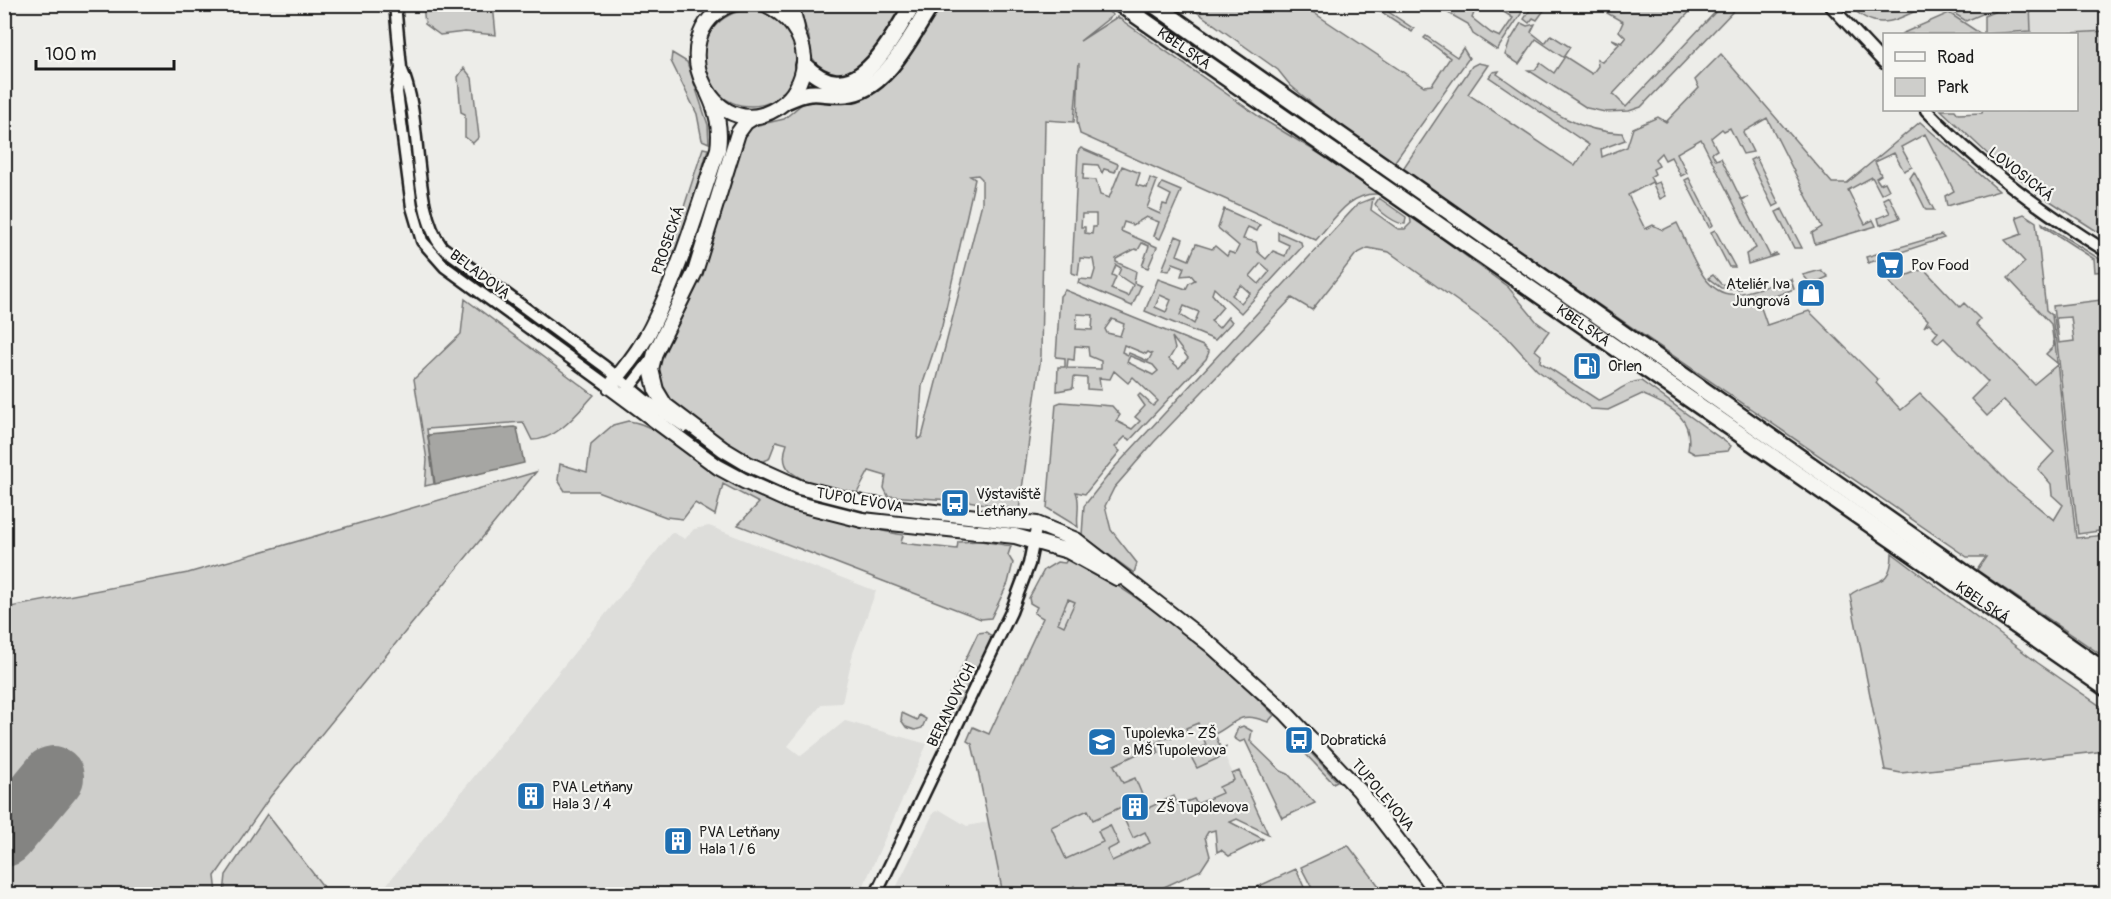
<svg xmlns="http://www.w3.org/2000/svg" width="2111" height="899" font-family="Pangolin,sans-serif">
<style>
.built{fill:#ddddda}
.green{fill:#cececb;stroke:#757574;stroke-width:1.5;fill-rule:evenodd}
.water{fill:#a6a6a3;stroke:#6f6f6d;stroke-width:1.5}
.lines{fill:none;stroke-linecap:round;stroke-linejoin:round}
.runway{stroke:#848482;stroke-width:62}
.minor-casing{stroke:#1c1c1c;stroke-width:15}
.major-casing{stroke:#1c1c1c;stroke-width:18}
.highway-casing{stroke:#1c1c1c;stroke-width:20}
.minor{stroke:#f6f6f2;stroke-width:10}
.major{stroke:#f6f6f2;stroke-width:14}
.highway{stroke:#f6f6f2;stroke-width:15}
.labels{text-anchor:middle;stroke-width:4.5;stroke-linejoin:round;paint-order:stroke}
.street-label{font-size:15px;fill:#1c1c1c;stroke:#f6f6f2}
.poi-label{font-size:15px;fill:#1c1c1c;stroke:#f6f6f2;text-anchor:start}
</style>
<rect width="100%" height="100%" fill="#edede9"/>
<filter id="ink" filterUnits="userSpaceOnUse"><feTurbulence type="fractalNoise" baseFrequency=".0167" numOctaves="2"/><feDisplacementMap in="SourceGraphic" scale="12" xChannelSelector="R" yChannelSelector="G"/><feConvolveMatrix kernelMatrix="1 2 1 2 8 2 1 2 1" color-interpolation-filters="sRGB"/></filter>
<g filter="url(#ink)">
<path class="built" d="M 2042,5 L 2106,5 L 2106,31 L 2069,32 L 2069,34 L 1989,34 L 2031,32 L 2030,6 Z
M 709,526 L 876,591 L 853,653 L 842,703 L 822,704 L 788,746 L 801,756 L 845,721 L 927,744 L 860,894 L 379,894 L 672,532 L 685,539 L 694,529 Z
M 1065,592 L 1238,709 L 1215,734 L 1238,785 L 1196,804 L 1164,847 L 1072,886 L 1067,890 L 1069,894 L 893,894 L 934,812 L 940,810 L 967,826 L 988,822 L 976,761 L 1030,652 Z"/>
<path class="green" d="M 1534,4 L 1548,5 L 1537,20 L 1533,18 L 1529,23 L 1524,19 Z
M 1969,4 L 2003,4 L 2003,5 L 1966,21 L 1952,12 Z
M 423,5 L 493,5 L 496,35 L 465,32 L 440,35 L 425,24 Z
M 798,5 L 906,5 L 874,52 L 855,71 L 837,74 L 820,68 L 811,56 L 809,37 Z
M 938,5 L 1098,5 L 1113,15 L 1080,41 L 1117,17 L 1264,120 L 1363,180 L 1365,185 L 1378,194 C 1349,192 1334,220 1316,240 L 1080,134 L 1077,121 L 1079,63 L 1074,122 L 1045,120 L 1041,356 L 1019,510 L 968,501 L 888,496 L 884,488 L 886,476 L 869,471 L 857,493 C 846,497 799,480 790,471 C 782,463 784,452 787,444 L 776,441 L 769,459 L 761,462 L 725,444 L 664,398 L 658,371 L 661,360 L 696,288 L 740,142 L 750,127 L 784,119 L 809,98 L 872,91 ZM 978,175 L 982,179 L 982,203 L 922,437 L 918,439 L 922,386 L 942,326 L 975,179 L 970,176 Z
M 1130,5 L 1143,5 L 1318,129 L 1316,132 Z
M 1187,5 L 1302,5 L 1424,86 L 1432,85 L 1450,58 L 1424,38 L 1426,36 L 1457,57 L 1463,48 L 1469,58 L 1393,164 L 1340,127 L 1290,85 L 1278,70 Z
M 1371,5 L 1378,5 L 1414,29 L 1412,32 Z
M 1434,5 L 1477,5 L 1472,18 L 1491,33 L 1500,37 L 1513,18 L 1493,5 L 1524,5 L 1521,14 L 1497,50 L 1473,34 L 1468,24 Z
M 1593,5 L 1696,5 L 1613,94 L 1626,107 L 1722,5 L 1739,5 L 1641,107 L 1629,111 L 1605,112 L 1587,108 L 1528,70 L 1535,70 L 1540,63 L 1554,73 L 1564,58 L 1536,39 L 1519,64 L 1505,55 L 1510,41 L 1521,23 L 1527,26 L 1535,24 L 1531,32 L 1545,43 L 1551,35 L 1570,47 L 1564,56 L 1592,74 L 1598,66 L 1597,59 L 1602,62 L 1619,44 L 1612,39 L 1622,43 L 1626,38 L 1619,31 L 1623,22 Z
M 1849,5 L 1929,5 C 1896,19 1878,35 1849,5 Z
M 2010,5 L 2030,5 L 2031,31 L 1984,34 L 1984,16 Z
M703 58a48 48 0 1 1 96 0a48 48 0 1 1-96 0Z
M 1949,13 L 1981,34 L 1901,34 Z
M 2106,31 L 2106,237 L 2047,199 L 2050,196 L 2047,193 L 2042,195 L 1993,159 L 1941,110 L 1955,110 L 1958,114 L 1982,113 L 1983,110 L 2076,110 L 2076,34 L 2070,33 Z
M 672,53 L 687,62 L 708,125 L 709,143 L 702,140 L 697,114 L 671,61 Z
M 1721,54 L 1832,183 L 1847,183 L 1920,122 L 1999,191 L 1947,206 L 1945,196 L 1954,191 L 1925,134 L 1901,147 L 1912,167 L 1904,171 L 1894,153 L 1875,162 L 1881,175 L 1876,178 L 1880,184 L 1885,182 L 1889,190 L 1881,194 L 1872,177 L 1848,190 L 1865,224 L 1873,220 L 1876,226 L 1815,244 L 1812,233 L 1822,227 L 1767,118 L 1743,132 L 1753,152 L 1743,154 L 1730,128 L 1724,131 L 1722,129 L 1711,138 L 1717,150 L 1712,153 L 1716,160 L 1721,158 L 1741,199 L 1748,197 L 1742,200 L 1770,256 L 1776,253 L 1777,255 L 1748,264 L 1746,254 L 1756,248 L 1701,139 L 1677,153 L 1687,173 L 1681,176 L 1671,157 L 1665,160 L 1661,153 L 1655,159 L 1659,166 L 1653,169 L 1655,174 L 1650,177 L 1654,184 L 1659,182 L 1666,196 L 1660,199 L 1652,182 L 1628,195 L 1645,229 L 1653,225 L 1663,230 L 1677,223 C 1689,246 1703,298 1736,294 C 1754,291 1773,284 1791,279 L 1794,289 L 1759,302 L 1767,325 L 1809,311 L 1878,380 L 1876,383 L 1901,410 L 1920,394 L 2010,484 L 2054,520 L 2063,505 L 2052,495 L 2051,484 L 2038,469 L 2054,452 L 2004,400 L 1987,416 L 1971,399 L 1988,382 L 1944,338 L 1938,343 L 1933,338 L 1938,332 L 1929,323 L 1924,327 L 1928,320 L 1889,282 L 1924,269 L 1960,307 L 1964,303 L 1980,319 L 1976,324 L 2034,384 L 2058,364 L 2046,354 L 2054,346 L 2051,324 L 2008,278 L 2025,262 L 2005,240 L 2022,234 L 2016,217 L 2024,214 L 2036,222 L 2046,310 L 2052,315 L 2076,538 L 2106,535 L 2106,658 L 1977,570 L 1986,557 L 1967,557 L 1402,170 L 1472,66 L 1478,63 L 1488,65 L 1468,94 L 1575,166 L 1589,145 L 1489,77 L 1493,72 L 1499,71 L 1497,74 C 1537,101 1572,132 1622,133 L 1625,140 L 1601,149 L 1602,157 L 1627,147 L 1633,128 L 1658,117 L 1666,122 L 1699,88 L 1695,80 Z
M 464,68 L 472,78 L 479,137 L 473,143 L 465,137 L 465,114 L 461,112 L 458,77 Z
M 703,148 L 708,149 L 673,266 L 664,269 Z
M 1081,148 L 1118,164 L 1115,172 L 1104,169 L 1102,173 L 1098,165 L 1084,164 L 1083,179 L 1096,180 L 1100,195 L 1109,198 L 1122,166 L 1140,173 L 1136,185 L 1147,188 L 1150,178 L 1157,181 L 1147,208 L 1160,214 L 1163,204 L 1167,205 L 1171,195 L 1159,189 L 1162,183 L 1181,191 L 1160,239 L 1154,236 L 1159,222 L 1146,217 L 1133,225 L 1124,222 L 1121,231 L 1157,247 L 1148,268 L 1142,266 L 1149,246 L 1142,243 L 1138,250 L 1135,249 L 1116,259 L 1116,262 L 1136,271 L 1134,283 L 1141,286 L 1132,306 L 1078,283 L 1079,279 L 1092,280 L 1095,270 L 1093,259 L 1080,258 L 1078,275 L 1072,273 L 1078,151 ZM 1082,214 L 1096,214 L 1096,227 L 1093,227 L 1092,234 L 1085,233 L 1085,227 L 1081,227 ZM 1116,265 L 1121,268 L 1118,275 L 1133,285 L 1128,296 L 1111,289 L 1116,277 L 1112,275 Z
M 722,154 L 707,213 L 682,292 L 644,361 L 642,359 L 672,306 Z
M 1756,157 L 1779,204 L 1773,207 L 1750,160 Z
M 1914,172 L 1934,210 L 1926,210 L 1910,178 Z
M 1689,178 L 1713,225 L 1709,227 L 1685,180 Z
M 1889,196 L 1900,218 L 1880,225 L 1878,218 L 1890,213 L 1883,199 Z
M 1373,198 L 1371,210 L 1398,229 L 1405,229 L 1411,223 L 1410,215 L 1508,287 L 1537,322 L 1549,331 L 1535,350 L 1541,355 L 1540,362 L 1598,400 C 1612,397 1628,380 1641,381 L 1731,446 L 1728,451 L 1695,454 L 1688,450 C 1694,415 1669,407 1642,394 L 1608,410 L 1591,409 L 1537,370 L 1506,336 L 1389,252 L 1368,248 L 1356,254 L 1312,310 L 1292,298 L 1154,442 L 1114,488 L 1105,506 L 1111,530 L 1137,563 L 1134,573 L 1082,535 L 1084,506 L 1114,468 L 1358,204 Z
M 1379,198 L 1406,217 L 1405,224 C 1396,224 1379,212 1375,204 Z
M 1224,209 L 1260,225 L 1257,231 L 1248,227 L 1243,239 L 1256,242 L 1258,252 L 1266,259 L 1273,251 L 1285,256 L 1289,245 L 1278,240 L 1278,232 L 1301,242 L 1302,247 L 1241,313 L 1214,288 L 1212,294 L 1223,307 L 1211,321 L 1219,328 L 1228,317 L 1232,322 L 1215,340 L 1145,311 L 1158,279 L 1186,289 L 1189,283 L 1195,280 L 1191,275 L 1181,276 L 1184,267 L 1173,263 L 1169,271 L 1162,270 L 1176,236 L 1183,239 L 1177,255 L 1189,260 L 1196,244 L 1212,249 L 1215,246 L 1227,256 L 1229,252 L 1235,254 L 1239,246 L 1218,228 ZM 1261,263 L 1270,271 L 1259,284 L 1250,276 ZM 1241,285 L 1250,293 L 1241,303 L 1232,295 ZM 1160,295 L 1171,300 L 1166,312 L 1155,307 ZM 1184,306 L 1199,312 L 1194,324 L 1180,315 Z
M 1782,209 L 1802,248 L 1794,248 L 1776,212 Z
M 2042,223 L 2106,263 L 2106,271 L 2095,272 L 2094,259 L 2043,226 Z
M 1715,230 L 1735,267 L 1729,267 L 1711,232 Z
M 1941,235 L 1944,238 L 1868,263 L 1866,257 Z
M 1821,270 L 1828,277 L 1811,284 L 1803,275 Z
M 1713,275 L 1721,284 L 1739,286 L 1740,289 L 1721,288 L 1708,278 Z
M 1065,290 L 1203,346 L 1209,352 L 1206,359 L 1130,440 L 1125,437 L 1115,447 L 1120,451 L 1085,494 L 1076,492 C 1081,503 1076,515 1078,527 L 1047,508 L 1056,404 L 1061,402 L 1112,406 L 1120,415 L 1116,421 L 1132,429 L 1140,421 L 1135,417 L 1145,406 L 1138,396 L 1140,394 L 1153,406 L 1158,401 L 1133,377 L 1128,383 L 1114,371 L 1110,379 L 1099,378 L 1101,390 L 1087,389 L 1087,378 L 1074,377 L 1073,388 L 1057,391 L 1058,367 L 1065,367 L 1065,358 L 1056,357 L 1060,296 ZM 1077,314 L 1093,315 L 1092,330 L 1076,329 ZM 1112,319 L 1124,324 L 1120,336 L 1107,333 L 1105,329 ZM 1172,337 L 1188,358 L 1179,368 L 1169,359 L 1175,349 ZM 1124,345 L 1146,354 L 1148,352 L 1152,354 L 1148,361 L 1129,353 L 1128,355 L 1122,352 ZM 1075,346 L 1088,347 L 1089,356 L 1101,361 L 1101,369 L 1067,368 L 1068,359 L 1074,360 ZM 1130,356 L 1153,365 L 1158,371 L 1153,375 L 1127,362 Z
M 465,299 L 594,395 C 578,412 558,440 532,440 L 523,422 L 427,429 L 434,484 L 425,486 L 427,460 L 414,379 L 461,334 Z
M 2101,300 L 2102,305 L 2105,304 L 2106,300 L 2106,530 L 2078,534 L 2053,306 ZM 2071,317 L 2074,341 L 2059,343 L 2056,318 Z
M 628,421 C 660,423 712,474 745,490 C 796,515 848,524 903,535 L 901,543 L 957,549 L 958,542 L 981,541 L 1011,546 L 1008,555 L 1013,563 L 1008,583 L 991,618 L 981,619 L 738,525 L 759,503 L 723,484 L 715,515 L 695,503 L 683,519 L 666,517 L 597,491 L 565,491 L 558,480 L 560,464 L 587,472 L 591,444 L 613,425 Z
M 697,443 C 741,467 783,490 832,503 L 831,505 C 797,495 716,472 697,443 Z
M 536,472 L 270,797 L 215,876 L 217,894 L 5,894 L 5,608 L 188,573 Z
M 1892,553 L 2038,663 L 2106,710 L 2106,751 L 1901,773 L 1885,770 L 1850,595 C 1871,578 1892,590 1892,553 Z
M 1068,558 C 1141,594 1218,656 1274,715 L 1268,722 C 1238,710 1237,723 1215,734 L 1221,749 L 1227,746 L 1221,752 L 1223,756 L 1197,768 L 1189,753 L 1206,745 L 1198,723 L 1186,728 L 1187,731 L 1184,733 L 1182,730 L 1171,735 L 1172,738 L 1167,737 L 1156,743 L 1159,753 L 1156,754 L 1152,747 L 1114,765 L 1123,783 L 1135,778 L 1143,797 L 1093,820 L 1088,810 L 1051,827 L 1066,859 L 1103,842 L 1098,831 L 1110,825 L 1119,844 L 1107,850 L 1112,861 L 1150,843 L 1145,832 L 1133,838 L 1124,819 L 1174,796 L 1178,805 L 1194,799 L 1197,804 L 1222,793 L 1219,787 L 1234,780 L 1232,774 L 1239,771 L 1268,834 L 1237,819 L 1230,822 L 1263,839 L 1229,856 L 1221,850 L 1217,852 L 1215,830 L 1208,832 L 1205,837 L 1210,856 L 1201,870 L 1149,894 L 1078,894 L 1074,886 L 1070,889 L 1073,894 L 1003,894 L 976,761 L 972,744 L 967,741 L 973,727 L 989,734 L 1043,618 L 1034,613 L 1037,607 L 1030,603 L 1029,598 L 1044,570 L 1057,562 L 1065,563 ZM 1068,599 L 1075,602 L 1064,626 L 1058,623 Z
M 986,632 L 990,635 L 992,644 L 950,732 L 941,736 L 949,721 L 939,715 L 978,633 Z
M 902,713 L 917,720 L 919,715 L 926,719 L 922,728 L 915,730 L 906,727 L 901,720 Z
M 1243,726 L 1252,731 L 1250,741 L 1281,771 L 1288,774 L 1315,803 L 1282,818 L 1245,740 L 1240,742 L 1234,738 L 1238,728 Z
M 1300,741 L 1337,781 L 1333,783 L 1299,747 Z
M 267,814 L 329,894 L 224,894 L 226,875 Z
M 1348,845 L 1385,894 L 1350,894 L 1347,889 L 1336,894 L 1333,889 L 1315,894 L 1301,867 Z
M 1296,869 L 1307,894 L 1242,894 Z"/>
<path class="water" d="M 514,427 L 517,428 L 524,463 L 435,484 L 428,435 Z"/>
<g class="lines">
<path class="runway" d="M 4,836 L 53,777"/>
<g class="minor-casing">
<path id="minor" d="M 395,4 L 401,68 L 397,92 L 412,207 L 422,241 L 445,267 L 610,387
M 1829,4 L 1884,63
M 401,68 C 424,119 411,208 442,247 L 604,366 L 645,400 L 685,427
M 1926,110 C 1980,166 2040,210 2106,251
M 626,392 L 653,357
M 876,894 L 1011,612 L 1029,564 L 1037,524"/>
</g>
<g class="major-casing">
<path id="major" d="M 732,4 C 656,34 717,159 785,102 C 797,92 805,73 804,57 C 802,33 787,15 765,4
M 791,4 L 797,28
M 708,93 C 717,112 721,128 718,149 C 698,208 680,270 652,326 C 641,349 625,367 610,387 L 718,467 L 744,481 L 791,502 L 862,520 L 1015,536 L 1068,551 L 1117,578
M 754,117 L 746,122 L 738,133 L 695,272 L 655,353 L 651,369 L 656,390 L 665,405 L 723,449 L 748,464 L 799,487 L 866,504 L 1037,524 L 1076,540 L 1212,646 L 1285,712 L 1359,790 L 1439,894"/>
</g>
<g class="highway-casing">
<g id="highway">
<path id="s1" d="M 1120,4 L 2106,688"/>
<path d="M 1153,4 L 2106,672"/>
<path d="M 804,65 C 856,116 889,42 913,4"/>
<path d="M 788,100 C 817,87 820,96 846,94 C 886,91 911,35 932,4"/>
</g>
</g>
<use href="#minor" class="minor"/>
<use href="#major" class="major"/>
<use href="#highway" class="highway"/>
</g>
</g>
<defs>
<g id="supermarket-square" transform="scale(1.5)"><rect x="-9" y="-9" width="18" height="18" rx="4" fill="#1f6fb2" stroke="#f6f6f2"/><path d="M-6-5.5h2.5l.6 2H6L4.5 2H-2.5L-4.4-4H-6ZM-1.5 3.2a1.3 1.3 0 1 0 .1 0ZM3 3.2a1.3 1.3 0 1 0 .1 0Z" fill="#fff"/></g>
<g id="shop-square" transform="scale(1.5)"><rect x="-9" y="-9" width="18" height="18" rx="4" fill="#1f6fb2" stroke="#f6f6f2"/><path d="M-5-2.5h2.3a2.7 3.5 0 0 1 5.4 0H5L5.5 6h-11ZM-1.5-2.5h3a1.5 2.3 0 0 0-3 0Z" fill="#fff"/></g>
<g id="fuel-square" transform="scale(1.5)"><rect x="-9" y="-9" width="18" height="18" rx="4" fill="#1f6fb2" stroke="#f6f6f2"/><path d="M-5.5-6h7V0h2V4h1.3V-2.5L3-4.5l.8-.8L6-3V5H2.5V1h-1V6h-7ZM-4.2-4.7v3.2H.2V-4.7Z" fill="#fff"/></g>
<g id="bus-square" transform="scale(1.5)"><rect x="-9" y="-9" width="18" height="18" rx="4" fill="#1f6fb2" stroke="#f6f6f2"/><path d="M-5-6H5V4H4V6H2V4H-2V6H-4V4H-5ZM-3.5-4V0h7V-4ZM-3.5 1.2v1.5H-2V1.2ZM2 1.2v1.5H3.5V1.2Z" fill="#fff"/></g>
<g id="school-square" transform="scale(1.5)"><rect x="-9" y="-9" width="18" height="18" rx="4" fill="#1f6fb2" stroke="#f6f6f2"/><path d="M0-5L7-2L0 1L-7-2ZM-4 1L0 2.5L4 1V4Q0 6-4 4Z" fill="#fff"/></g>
<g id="building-square" transform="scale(1.5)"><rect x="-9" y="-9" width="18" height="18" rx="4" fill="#1f6fb2" stroke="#f6f6f2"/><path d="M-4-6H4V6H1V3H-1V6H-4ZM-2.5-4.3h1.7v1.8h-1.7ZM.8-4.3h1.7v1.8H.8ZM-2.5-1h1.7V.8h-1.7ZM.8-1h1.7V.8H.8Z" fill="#fff"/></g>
</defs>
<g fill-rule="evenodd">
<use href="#supermarket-square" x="1890" y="265"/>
<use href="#shop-square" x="1811" y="293"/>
<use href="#fuel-square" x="1587" y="366"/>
<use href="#bus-square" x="955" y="503"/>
<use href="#bus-square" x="1299" y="740"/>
<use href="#school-square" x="1102" y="742"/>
<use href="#building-square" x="531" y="796"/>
<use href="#building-square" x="1135" y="807"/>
<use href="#building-square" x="678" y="841"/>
</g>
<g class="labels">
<g class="street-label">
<text dy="5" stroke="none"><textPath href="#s1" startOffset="78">KBELSKÁ</textPath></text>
<text transform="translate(2021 174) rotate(38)" y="5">LOVOSICKÁ</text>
<text transform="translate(668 240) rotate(-71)" y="5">PROSECKÁ</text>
<text transform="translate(480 274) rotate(37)" y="5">BELADOVA</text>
<text dy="5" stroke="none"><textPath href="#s1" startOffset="564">KBELSKÁ</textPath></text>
<text transform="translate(860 500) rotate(10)" y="5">TUPOLEVOVA</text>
<text dy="5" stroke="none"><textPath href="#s1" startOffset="1050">KBELSKÁ</textPath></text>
<text transform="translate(951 705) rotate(-64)" y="5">BERANOVÝCH</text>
<text transform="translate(1383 795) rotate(50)" y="5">TUPOLEVOVA</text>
</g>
<g class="poi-label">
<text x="1911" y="270">Pov Food</text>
<text x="1790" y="289" text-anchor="end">Ateliér Iva<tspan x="1790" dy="17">Jungrová</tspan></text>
<text x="1608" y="371">Orlen</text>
<text x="976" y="499">Výstaviště<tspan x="976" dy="17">Letňany</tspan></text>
<text x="1123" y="738">Tupolevka - ZŠ<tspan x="1123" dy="17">a MŠ Tupolevova</tspan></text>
<text x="1320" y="745">Dobratická</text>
<text x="552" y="792">PVA Letňany<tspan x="552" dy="17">Hala 3 / 4</tspan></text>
<text x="1156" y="812">ZŠ Tupolevova</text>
<text x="699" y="837">PVA Letňany<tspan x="699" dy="17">Hala 1 / 6</tspan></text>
</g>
</g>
<rect width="2111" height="899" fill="none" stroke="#f6f6f2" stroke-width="24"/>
<rect x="12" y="12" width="2087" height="875" fill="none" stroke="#1c1c1c" stroke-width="2" filter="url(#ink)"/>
<rect x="1883" y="33" width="195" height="78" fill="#f6f6f2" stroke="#9f9f9c" stroke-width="1.5"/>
<rect x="1895" y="52" width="30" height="9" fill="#f6f6f2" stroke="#9f9f9c" stroke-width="1.5"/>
<text x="1937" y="63" font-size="18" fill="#1c1c1c">Road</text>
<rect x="1895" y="78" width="30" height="18" fill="#cececb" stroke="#9f9f9c" stroke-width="1.5"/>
<text x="1937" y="93" font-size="18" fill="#1c1c1c">Park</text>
<path d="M36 60v9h138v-9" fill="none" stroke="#1c1c1c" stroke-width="3"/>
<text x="45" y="60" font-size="18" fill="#1c1c1c" stroke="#f6f6f2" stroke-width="4.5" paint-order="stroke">100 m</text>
</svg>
